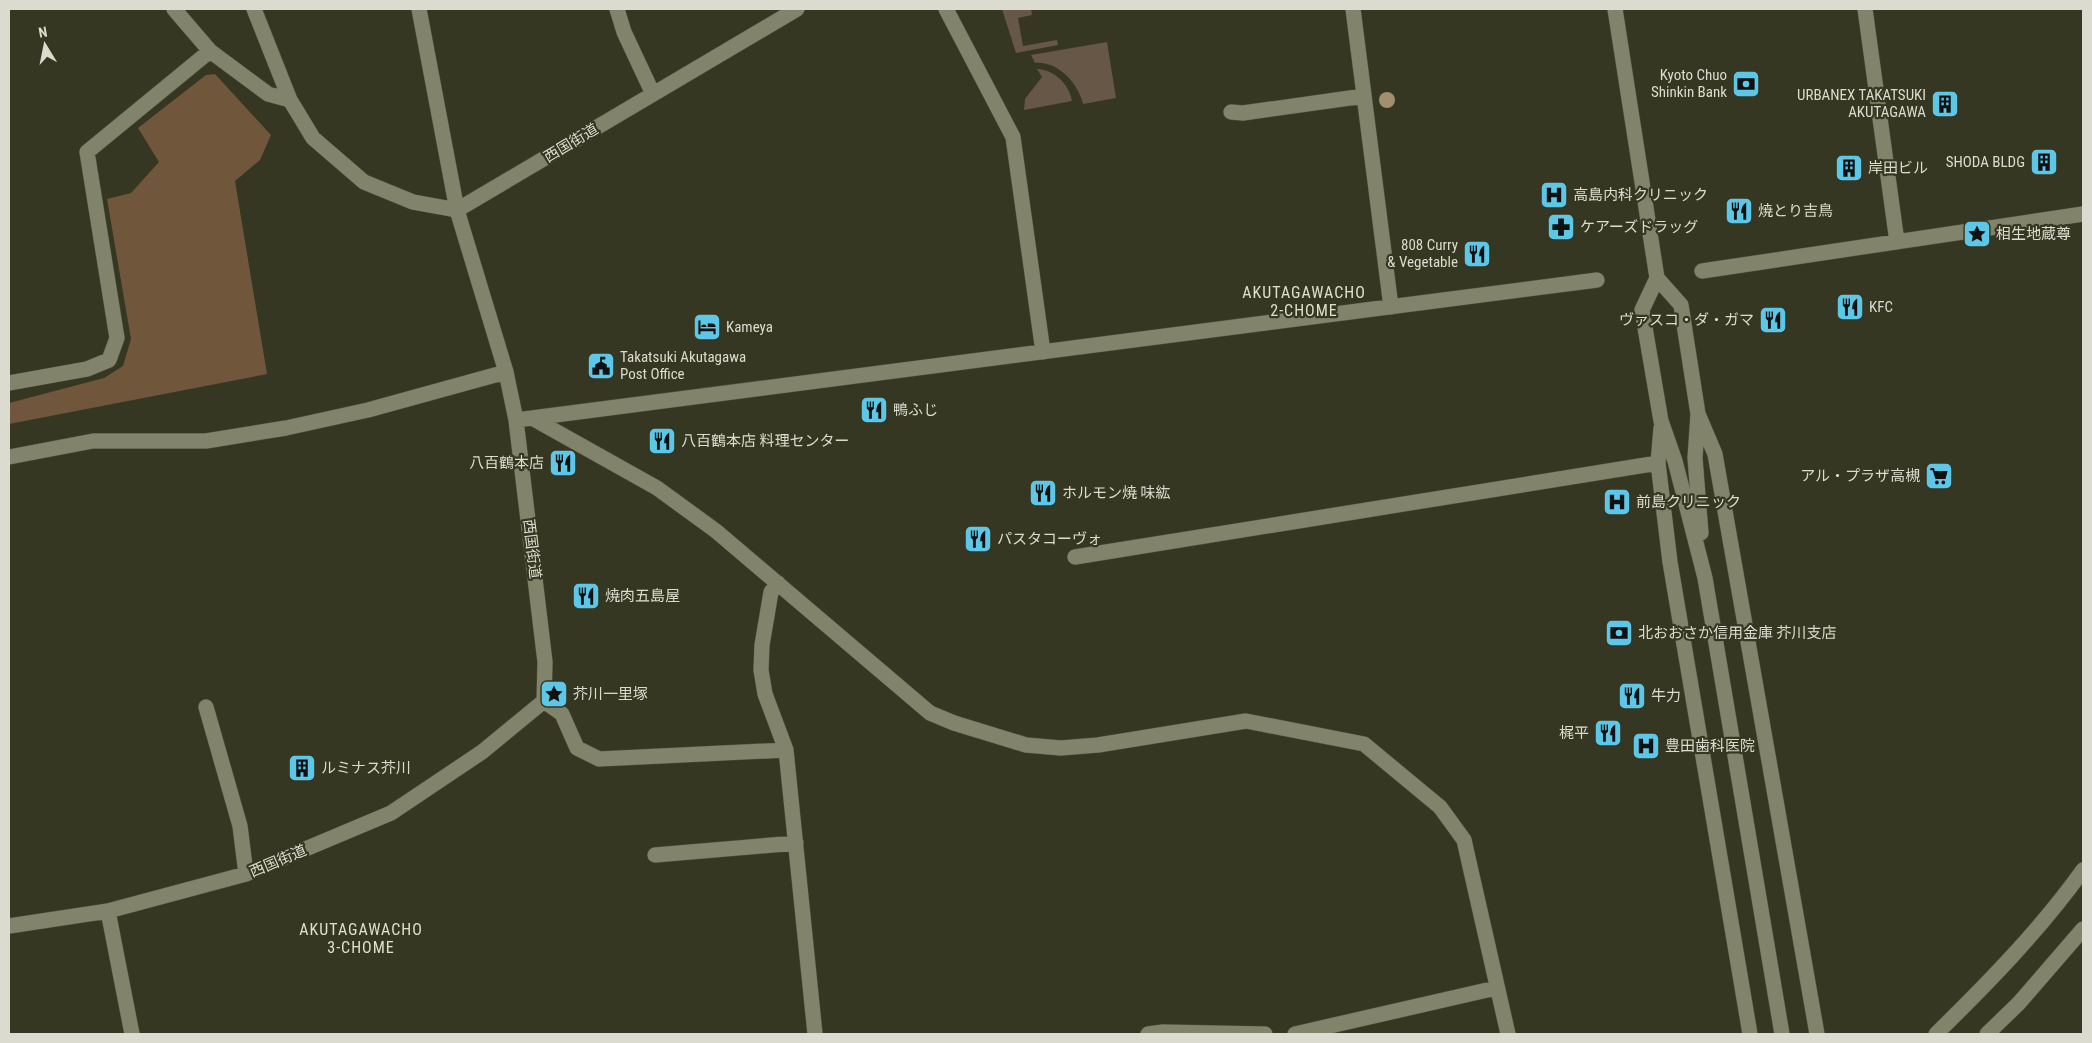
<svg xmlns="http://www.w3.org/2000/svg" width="2092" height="1043" font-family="'Roboto Condensed','Noto Sans JP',sans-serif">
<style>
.green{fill:#675747}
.forest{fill:#70563b}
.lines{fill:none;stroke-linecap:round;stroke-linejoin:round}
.minor-casing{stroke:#525341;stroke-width:16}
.minor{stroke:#81836b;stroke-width:15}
.tree{fill:#a38f70}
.labels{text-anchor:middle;stroke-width:4.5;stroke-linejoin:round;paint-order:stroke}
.poi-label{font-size:15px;fill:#dbdccf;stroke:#363722;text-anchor:start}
.street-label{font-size:15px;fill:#dbdccf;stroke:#363722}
.neighbourhood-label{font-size:16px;letter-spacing:1px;fill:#dee1c6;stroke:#363722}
</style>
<rect width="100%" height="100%" fill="#363722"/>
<path class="green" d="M 1002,9 L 1031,9 L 1032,15 L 1018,18 L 1023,46 L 1057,40 L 1058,45 L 1016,53 Z
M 1107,42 L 1116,98 L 1083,104 C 1078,83 1058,61 1035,63 L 1031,55 Z
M 1037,69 C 1055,70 1069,84 1072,101 L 1024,110 L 1025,99 L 1042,77 Z"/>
<path class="forest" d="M 215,74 L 271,135 L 260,160 L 235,181 L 267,374 L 9,424 L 9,403 L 104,378 L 123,366 L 131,339 L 107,199 L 131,193 L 159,162 L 138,128 L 206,75 Z"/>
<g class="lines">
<g class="minor-casing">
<path id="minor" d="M 174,9 L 210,51
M 254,9 L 290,100 L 313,138 L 364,182 L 413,202 L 457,210
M 617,9 L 624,32 L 653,94
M 946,9 L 1013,137 L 1043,352
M 1353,9 L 1391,307
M 1615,9 L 1657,278 L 1681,305 L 1698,414 L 1695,458 L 1701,533
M 1865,9 L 1897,242
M 1231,112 L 1243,113 L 1364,96
M 457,210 L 797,9
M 1702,271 L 2083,214
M 1657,278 L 1642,310 L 1661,421 L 1675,461 L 1705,578 L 1782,1034
M 9,383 L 87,369 L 109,360 L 117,338 L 87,152 L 210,51 L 268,94 L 290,100
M 1698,414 L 1715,454 L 1817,1034
M 532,418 L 1597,280
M 516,420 L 532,418 L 657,488 L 716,531 L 930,713 L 954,723 L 1026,745 L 1061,748 L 1098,745 L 1246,721 L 1364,744 L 1440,807 L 1464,840 L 1508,1034
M 1661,428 L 1658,463 L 1670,562 L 1750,1034
M 9,457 L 93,441 L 206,441 L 286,428 L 368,410 L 506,372
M 1075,557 L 1658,463
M 778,583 L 771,592 L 762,645 L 761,670 L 765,694 L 786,750 L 815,1034
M 544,701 L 562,714 L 577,748 L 599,759 L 786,750
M 206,707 L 240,826 L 246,874
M 655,855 L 796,843
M 108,911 L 132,1034
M 9,926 L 108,911 L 246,874 L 391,813 L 482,752 L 544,701 L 545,662 L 516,420 L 506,372 L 457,210 L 419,9
M 1148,1034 L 1163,1032 L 1265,1034
M 1295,1034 L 1496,988
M 1936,1034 C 1988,983 2040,930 2083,870
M 1987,1034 L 2019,1003 L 2083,929"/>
</g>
<use href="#minor" class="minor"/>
</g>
<circle class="tree" cx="1387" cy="100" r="8"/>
<defs>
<g id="bank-square" transform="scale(1.4375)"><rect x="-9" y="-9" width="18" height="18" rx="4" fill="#5dc7e8" stroke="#363722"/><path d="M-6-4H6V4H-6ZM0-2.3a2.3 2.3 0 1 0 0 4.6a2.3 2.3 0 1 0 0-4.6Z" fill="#111"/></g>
<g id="building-square" transform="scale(1.4375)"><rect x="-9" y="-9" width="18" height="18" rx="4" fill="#5dc7e8" stroke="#363722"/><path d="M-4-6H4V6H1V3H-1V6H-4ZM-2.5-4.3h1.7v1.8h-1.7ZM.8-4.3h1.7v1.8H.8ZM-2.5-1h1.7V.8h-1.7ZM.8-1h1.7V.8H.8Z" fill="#111"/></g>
<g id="hospital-square" transform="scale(1.4375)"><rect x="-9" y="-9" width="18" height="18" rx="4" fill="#5dc7e8" stroke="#363722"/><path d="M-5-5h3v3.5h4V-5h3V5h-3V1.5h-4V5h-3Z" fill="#111"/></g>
<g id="restaurant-square" transform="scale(1.4375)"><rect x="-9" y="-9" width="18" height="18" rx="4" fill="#5dc7e8" stroke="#363722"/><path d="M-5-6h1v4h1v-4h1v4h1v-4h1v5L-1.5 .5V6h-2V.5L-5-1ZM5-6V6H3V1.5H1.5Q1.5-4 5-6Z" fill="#111"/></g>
<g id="pharmacy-square" transform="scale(1.4375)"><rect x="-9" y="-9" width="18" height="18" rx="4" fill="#5dc7e8" stroke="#363722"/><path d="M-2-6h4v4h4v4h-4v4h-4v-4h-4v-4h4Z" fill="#111"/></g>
<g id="sight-square" transform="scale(1.4375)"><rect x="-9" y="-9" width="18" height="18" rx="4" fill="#5dc7e8" stroke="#363722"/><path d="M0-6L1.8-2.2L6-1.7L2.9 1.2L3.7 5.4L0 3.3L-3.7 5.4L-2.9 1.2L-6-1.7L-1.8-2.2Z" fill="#111"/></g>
<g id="hotel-square" transform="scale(1.4375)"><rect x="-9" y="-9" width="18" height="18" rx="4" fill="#5dc7e8" stroke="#363722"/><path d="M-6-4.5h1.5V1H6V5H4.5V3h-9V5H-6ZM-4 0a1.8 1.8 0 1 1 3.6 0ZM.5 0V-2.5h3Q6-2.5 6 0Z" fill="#111"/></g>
<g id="civic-square" transform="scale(1.4375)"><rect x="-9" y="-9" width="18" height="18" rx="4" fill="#5dc7e8" stroke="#363722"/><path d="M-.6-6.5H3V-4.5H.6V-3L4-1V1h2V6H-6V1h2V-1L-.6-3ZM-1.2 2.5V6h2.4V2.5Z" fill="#111"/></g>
<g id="supermarket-square" transform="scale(1.4375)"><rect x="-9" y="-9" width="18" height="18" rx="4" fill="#5dc7e8" stroke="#363722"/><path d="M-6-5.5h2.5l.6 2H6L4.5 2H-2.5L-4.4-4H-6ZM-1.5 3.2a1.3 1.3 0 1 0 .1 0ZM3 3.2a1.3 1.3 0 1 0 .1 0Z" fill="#111"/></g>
</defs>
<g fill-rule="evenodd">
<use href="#bank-square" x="1746" y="84"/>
<use href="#building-square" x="1945" y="104"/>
<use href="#building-square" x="2044" y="162"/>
<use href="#building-square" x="1849" y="168"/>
<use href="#hospital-square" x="1554" y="195"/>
<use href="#restaurant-square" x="1739" y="211"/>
<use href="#pharmacy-square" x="1561" y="227"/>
<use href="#sight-square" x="1977" y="234"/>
<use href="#restaurant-square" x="1477" y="254"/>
<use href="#restaurant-square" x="1850" y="307"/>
<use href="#restaurant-square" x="1773" y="320"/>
<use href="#hotel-square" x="707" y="327"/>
<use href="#civic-square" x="601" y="366"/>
<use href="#restaurant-square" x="874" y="410"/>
<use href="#restaurant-square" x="662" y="441"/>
<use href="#restaurant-square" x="563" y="463"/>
<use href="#supermarket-square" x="1939" y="476"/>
<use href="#restaurant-square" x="1043" y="493"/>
<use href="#hospital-square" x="1617" y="502"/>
<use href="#restaurant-square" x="978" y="539"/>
<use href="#restaurant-square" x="586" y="596"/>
<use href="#bank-square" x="1619" y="633"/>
<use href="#sight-square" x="554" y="694"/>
<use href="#restaurant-square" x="1632" y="696"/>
<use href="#restaurant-square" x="1608" y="733"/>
<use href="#hospital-square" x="1646" y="746"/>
<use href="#building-square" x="302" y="768"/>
</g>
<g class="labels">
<g class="poi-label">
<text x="1727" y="80" text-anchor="end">Kyoto Chuo<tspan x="1727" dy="17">Shinkin Bank</tspan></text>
<text x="1926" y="100" text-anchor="end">URBANEX TAKATSUKI<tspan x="1926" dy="17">AKUTAGAWA</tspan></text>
<text x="2025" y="167" text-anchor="end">SHODA BLDG</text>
<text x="1868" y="173">岸田ビル</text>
<text x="1573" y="200">高島内科クリニック</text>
<text x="1758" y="216">焼とり吉鳥</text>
<text x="1580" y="232">ケアーズドラッグ</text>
<text x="1996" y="239">相生地蔵尊</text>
<text x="1458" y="250" text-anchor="end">808 Curry<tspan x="1458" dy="17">&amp; Vegetable</tspan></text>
<text x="1869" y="312">KFC</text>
<text x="1754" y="325" text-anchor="end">ヴァスコ・ダ・ガマ</text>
<text x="726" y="332">Kameya</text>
<text x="620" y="362">Takatsuki Akutagawa<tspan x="620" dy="17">Post Office</tspan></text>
<text x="893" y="415">鴨ふじ</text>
<text x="681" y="446">八百鶴本店 料理センター</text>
<text x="544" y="468" text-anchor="end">八百鶴本店</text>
<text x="1920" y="481" text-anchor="end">アル・プラザ高槻</text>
<text x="1062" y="498">ホルモン焼 味紘</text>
<text x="1636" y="507">前島クリニック</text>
<text x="997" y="544">パスタコーヴォ</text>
<text x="605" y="601">焼肉五島屋</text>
<text x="1638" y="638">北おおさか信用金庫 芥川支店</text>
<text x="573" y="699">芥川一里塚</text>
<text x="1651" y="701">牛力</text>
<text x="1589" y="738" text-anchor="end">梶平</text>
<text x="1665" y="751">豊田歯科医院</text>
<text x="321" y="773">ルミナス芥川</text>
</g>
<g class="street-label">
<text transform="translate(571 143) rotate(-31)" y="5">西国街道</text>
<text transform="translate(532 549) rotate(83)" y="5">西国街道</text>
<text transform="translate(278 861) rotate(-23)" y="5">西国街道</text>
</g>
<g class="neighbourhood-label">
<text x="1304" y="298">AKUTAGAWACHO<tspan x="1304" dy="18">2-CHOME</tspan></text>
<text x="361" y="935">AKUTAGAWACHO<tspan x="361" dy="18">3-CHOME</tspan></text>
</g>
</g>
<rect width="2092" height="1043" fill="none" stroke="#dbdccf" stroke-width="20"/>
<g transform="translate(45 45) rotate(350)" stroke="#363722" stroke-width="4" paint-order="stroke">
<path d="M0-4L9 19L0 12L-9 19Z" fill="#dbdccf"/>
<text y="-8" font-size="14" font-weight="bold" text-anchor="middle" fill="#dbdccf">N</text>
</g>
</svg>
